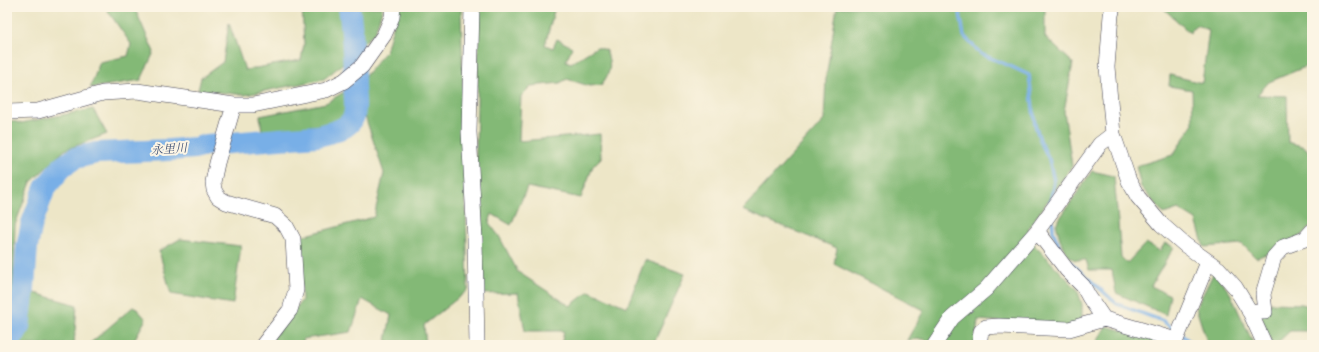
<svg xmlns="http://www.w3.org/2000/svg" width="1319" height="352" font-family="Alegreya,'Noto Serif JP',serif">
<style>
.forest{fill:#83b976;stroke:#526e58}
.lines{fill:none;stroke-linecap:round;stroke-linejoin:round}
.stream{stroke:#78afe7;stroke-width:3.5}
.river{stroke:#78afe7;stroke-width:22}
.street-casing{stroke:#403f50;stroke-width:16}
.street{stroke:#fff;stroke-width:15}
.labels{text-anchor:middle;stroke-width:4;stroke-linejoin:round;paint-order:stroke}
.water-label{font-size:12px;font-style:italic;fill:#405377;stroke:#fcf5e5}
</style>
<rect width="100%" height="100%" fill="#fcf5e5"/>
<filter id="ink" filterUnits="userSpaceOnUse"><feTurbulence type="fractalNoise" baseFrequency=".025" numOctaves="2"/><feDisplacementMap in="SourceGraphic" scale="8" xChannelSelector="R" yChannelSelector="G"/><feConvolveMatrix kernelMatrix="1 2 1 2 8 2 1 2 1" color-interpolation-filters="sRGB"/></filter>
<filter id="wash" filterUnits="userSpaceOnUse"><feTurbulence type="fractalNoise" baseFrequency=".012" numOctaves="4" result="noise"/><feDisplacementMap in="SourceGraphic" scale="16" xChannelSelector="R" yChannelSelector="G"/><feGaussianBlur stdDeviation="0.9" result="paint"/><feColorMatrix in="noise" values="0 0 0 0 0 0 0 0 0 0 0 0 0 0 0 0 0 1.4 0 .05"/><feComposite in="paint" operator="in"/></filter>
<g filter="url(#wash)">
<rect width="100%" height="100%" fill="#ede6c7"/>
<path class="forest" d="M 105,7 L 134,7 L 154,52 L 141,80 L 90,88 L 100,62 L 128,56 L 131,44 Z
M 302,7 L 382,7 L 382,10 L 375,32 L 340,66 L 324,79 L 245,95 L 198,90 L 201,78 L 223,62 L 229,23 L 245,70 L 301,60 L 304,44 Z
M 399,7 L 461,7 L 468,290 L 424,325 L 426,345 L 387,345 L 386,341 L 391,315 L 362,299 L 351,332 L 303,339 L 304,345 L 268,345 L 302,300 L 299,237 L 374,217 L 384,173 L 365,116 L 347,115 L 337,123 L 262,132 L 260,116 L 326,103 L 360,82 L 386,51 Z
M 479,7 L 555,7 L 545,45 L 553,48 L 557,39 L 572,47 L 566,61 L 571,63 L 597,47 L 606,50 C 611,65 612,71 601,85 L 589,86 L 567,79 L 560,83 L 531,86 L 521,96 L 519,141 L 600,134 L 601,158 L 593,166 L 581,198 L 527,187 L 511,225 L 492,214 L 489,223 L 499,236 L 518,272 L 570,306 L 589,291 L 627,307 L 645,260 L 685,274 L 653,345 L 620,345 L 613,342 L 608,345 L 561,345 L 564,331 L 525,331 L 518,293 L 480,294 L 476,155 Z
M 837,7 L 1045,7 L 1045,37 L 1073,63 L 1064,111 L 1072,166 L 1028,229 L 1035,246 L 1077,289 L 1082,304 L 1082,318 L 1071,327 L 978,320 L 975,345 L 930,345 L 924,339 L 907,340 L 924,310 L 834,264 L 837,248 L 742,210 L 824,120 L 826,78 Z
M 1162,7 L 1312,7 L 1312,64 L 1269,82 L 1257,95 L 1287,96 L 1288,142 L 1305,147 L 1312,156 L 1312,224 L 1303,235 L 1274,251 L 1256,258 L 1242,244 L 1204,247 L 1196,220 L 1178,209 L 1164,214 L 1141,187 L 1136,166 L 1173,155 L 1193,124 L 1192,90 L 1169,86 L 1170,75 L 1202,83 L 1209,30 L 1196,25 L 1190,33 Z
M 93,109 L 107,134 L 65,150 L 31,182 L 15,225 L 13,287 L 77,305 L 74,345 L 7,345 L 7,120 L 21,123 Z
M 1092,171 L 1114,176 L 1121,257 L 1127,263 L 1146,243 L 1160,251 L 1165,243 L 1174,247 L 1151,286 L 1170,295 L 1166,315 L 1116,293 L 1112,270 L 1089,270 L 1086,260 C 1083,260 1079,260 1076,260 C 1063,257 1059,235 1056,224 Z
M 180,239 L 241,246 L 233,304 L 171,294 L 159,251 Z
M 1214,272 L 1230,293 L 1254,345 L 1208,345 L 1196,308 Z
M 1271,303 L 1302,304 L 1312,307 L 1312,331 L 1290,331 L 1275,345 L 1272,345 L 1261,316 Z
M 134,306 L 146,319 L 134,340 L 135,345 L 88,345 Z
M 1106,326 L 1160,341 L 1160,345 L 1095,345 Z"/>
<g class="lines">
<path class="stream" d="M 965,7 L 960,13 L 964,36 L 981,54 L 1010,66 L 1029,75 L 1035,125 L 1041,143 L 1049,159 L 1054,181 L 1050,204
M 1052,218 L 1053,231 L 1061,252
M 1069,261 L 1117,304 L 1163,321 L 1176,331
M 1183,336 L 1194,345"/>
<path class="river" d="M 8,345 L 19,327 L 24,288 L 27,247 L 32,223 L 45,188 L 62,167 L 75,158 L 96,153 L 170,150 L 195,148 L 206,145 L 317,136 C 330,133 349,130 354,116 C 356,108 355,96 354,88 C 354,61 353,34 349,7"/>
</g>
</g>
<g filter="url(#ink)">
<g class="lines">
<g class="street-casing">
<path id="street" d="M 472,7 L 469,132 L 475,239 L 477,345
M 1113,7 L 1111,15 L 1107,67 L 1113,134 L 1129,181 L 1138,197 L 1161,224 L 1185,245 L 1219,269 L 1235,287 L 1249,310 L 1265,345
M 234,105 L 217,163 L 213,182 L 214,190 L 218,197 L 226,202 L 275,216 L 286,226 L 293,239 L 296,290 L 290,310 L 263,345
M 7,112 L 38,111 L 103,93 L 137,91 L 234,105 L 253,105 L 326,90 L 344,81 L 362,66 L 384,35 L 392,17 L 393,7
M 1037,231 L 1067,270 L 1083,286 L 1089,297 L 1104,319
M 1249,311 L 1265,312 L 1263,294 L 1274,257 L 1283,247 L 1305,239 L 1312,231
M 934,345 L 952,318 L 986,289 L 1037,231 L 1100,144 L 1113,134
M 979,345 L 981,331 L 986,327 L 999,326 L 1069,329 L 1104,319 L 1176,340
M 1174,345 L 1208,262"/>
</g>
<use href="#street" class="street"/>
</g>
</g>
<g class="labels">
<g class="water-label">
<text transform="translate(169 149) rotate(-4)" y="4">永里川</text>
</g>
</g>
<rect width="1319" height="352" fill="none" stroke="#fcf5e5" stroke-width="24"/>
</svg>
